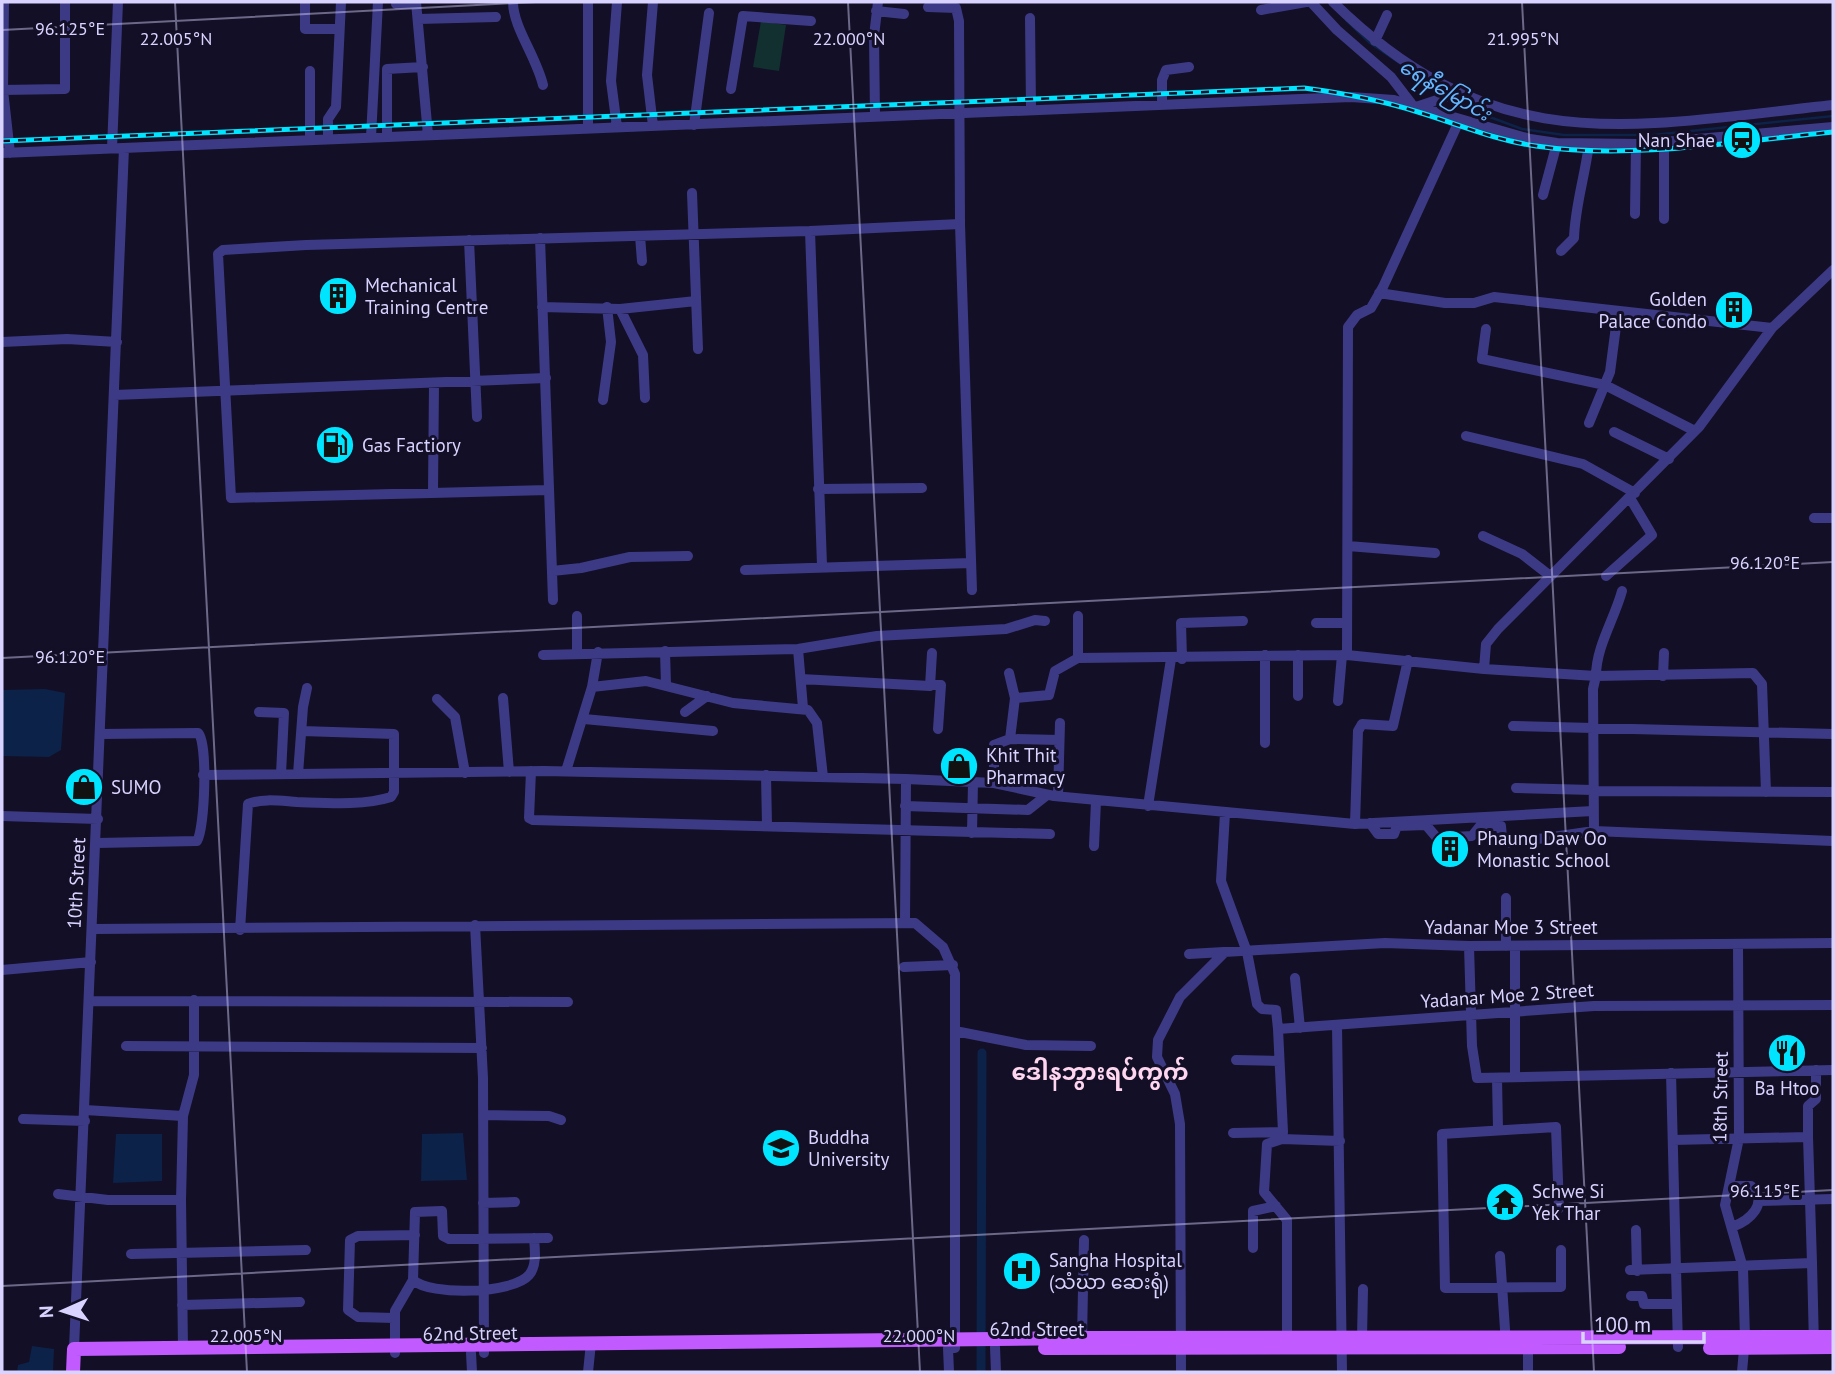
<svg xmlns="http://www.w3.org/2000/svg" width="1835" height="1374" font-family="'PT Sans','Noto Sans Myanmar',sans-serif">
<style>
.green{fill:#12302f}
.water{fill:#0c2248}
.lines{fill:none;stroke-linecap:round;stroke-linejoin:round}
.stream{stroke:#0c2248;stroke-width:2.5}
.canal{stroke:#0c2248;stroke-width:9}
.minor{stroke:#3d3a85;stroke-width:10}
.major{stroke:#c25bff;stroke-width:14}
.rail-casing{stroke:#00e5ff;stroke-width:5}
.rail{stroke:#130f26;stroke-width:2.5;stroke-dasharray:8;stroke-linecap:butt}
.ticks{fill:none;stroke:#d9d4ff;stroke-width:2;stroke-opacity:0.45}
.labels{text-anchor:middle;stroke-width:6;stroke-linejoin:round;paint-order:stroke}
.poi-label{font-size:19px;fill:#d9d4ff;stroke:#130f26;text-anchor:start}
.street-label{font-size:19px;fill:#d9d4ff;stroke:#130f26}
.water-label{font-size:21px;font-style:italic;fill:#62b6ff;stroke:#130f26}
.quarter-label{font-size:23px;font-weight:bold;fill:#ffd6f0;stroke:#130f26}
.ticks-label{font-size:18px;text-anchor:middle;fill:#d9d4ff;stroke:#130f26;stroke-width:6;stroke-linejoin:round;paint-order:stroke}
</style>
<rect width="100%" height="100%" fill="#130f26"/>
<path class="green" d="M 761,21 L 786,25 L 779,71 L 753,67 Z"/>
<path class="water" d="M 45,689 L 65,693 L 61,750 L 49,757 L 2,756 L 2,690 Z
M 463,1133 L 467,1180 L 421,1181 L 422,1134 Z
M 116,1134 L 162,1134 L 162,1181 L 113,1183 Z
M 32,1346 L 54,1349 L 53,1372 L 17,1372 L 18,1365 L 29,1362 Z"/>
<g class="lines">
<path class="stream" d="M 1346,20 L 1370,43 L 1444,93
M 1453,99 L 1471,110 L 1522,129 L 1564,135 L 1653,135 L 1833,116"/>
<path class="canal" d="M 981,1372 L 982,1053"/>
<path class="minor" d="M 4,2 L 3,90 L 10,153
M 305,2 L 305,29 L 339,29
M 416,2 L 428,135
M 513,2 C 513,27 536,56 543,85
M 588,2 L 588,128
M 1311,2 L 1337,30 L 1391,77 L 1411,103
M 1333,2 C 1495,161 1628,127 1833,105
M 396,4 L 416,4
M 928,7 L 956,8 L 959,21 L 960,224 L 972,590
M 1261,10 L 1306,2
M 876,11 L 904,14
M 1030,18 L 1031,108
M 418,19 L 496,17
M 1375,41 L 1387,15
M 731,89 L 743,16 L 811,21
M 2,90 L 65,89 L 65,2
M 1162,104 L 1162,80 L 1166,70 L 1189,67
M 1419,106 L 1458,93
M 875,116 L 874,36 L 878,2
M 694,125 L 709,13
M 653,126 L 647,75 L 653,2
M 617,127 L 611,81 L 617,2
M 387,136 L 387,69 L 423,67
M 371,137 L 378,2
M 310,139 L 310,71
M 328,139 L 328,119 L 336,107 L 341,2
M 112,148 L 118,2
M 2,153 L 1351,97 L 1394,100 L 1530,139 L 1557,143 L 1640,144 L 1833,127
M 692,193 L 698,349
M 1543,195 L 1557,143
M 1635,214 L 1636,144
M 1664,219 L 1664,142
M 810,231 L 960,224
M 640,236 L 642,261
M 540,238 L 553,600
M 469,240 L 477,417
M 1561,251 L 1574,238 C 1575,206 1585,176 1589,144
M 1379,293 L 1445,303 L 1474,303 L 1494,297 L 1772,328
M 542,307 L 620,309 L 696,301
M 620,309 L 643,355 L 645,398
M 1486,329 L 1482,359 L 1605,385 L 1695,431
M 2,342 L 67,339 L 117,342
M 114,395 L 546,378
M 603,400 L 611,342 L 607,307
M 1589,423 L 1610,372 L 1618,311
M 1614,432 L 1669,459
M 1466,436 L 1583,464 L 1635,493
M 818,489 L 922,488
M 549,490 L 231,498 L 218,254 L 223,250 L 306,245 L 810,231 L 822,565
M 433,491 L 434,384
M 1814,518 L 1833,518
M 1483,536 L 1522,554 L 1549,575
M 1348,546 L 1435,553
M 745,570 L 971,563
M 552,571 L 581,568 L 630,557 L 688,556
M 1606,576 L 1652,535 L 1630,498
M 1622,591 C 1614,620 1596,647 1596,676 L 1753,673 L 1762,684 L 1766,792
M 1316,623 L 1347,623
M 798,649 L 803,708
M 665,651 L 666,685
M 577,654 L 577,616
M 543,655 L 798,649 L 877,636 L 1006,629 L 1035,620 L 1045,621
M 1347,655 L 1348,327 L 1357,315 L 1371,308 L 1383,287 L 1460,119
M 1078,658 L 1078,616
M 1182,659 L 1181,623 L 1243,621
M 1484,669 L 1486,644 L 1498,629 L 1699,427 L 1772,328 L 1833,270
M 1009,673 L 1015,698
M 1663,676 L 1664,653
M 801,679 L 930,686 L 932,653
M 932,685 L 941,685 L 938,729
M 592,687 L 598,652
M 1298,696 L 1298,655
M 503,698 L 509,772
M 437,699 L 455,717 L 465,773
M 1338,701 L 1342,655
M 259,712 L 284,713 L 281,774
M 685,712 L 707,696
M 584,719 L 713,731
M 1513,726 L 1833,734
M 1010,739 L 1059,740
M 1265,743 L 1265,655
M 531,771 L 529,818 L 533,820 L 1050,834
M 566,771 L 592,687 L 646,681 L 733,703 L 808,710 L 817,723 L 823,777
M 298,774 L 303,707 L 307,688
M 203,775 L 544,771 L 906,779 L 994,783 L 1054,796 L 1355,824 L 1593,811
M 766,775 L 767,826
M 994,783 L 994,745 L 1010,739 L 1015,698 L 1049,695 L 1055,671 L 1078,658 L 1347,655 L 1484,669 L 1596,676 L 1593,689 L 1594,831 L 1833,841
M 1516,788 L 1593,790
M 1594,791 L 1833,792
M 1058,796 L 1060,723
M 905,806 L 1028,810 L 1047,795
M 1148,806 L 1171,659
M 1225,813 L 1221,881 L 1247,952 L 1257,1004 L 1262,1009 L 1276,1010 L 1278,1029 L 1594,1006 L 1833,1005
M 2,816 L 98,819
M 1370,823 L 1378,834 L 1394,834 L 1397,826 L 1426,825 L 1437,838 L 1472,836 L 1480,826 L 1501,826 L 1502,838 L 1510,843 L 1594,831
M 1355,824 L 1358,731 L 1362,724 L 1393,726 L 1408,660
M 972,833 L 973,782
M 97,843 L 197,841 C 205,829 208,741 198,733 L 100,734
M 1094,846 L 1096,801
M 905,922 L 906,779
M 475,925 L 483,1078 L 484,1353
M 93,929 L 915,923 L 943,947 L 955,974 L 955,1348
M 240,930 L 248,804 C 263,798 281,801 297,802 C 326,803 363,806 391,797 L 394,792 L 394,734 L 302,731
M 1738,944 L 1739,1138 L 1725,1205 L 1743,1268 L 1745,1338 L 1742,1372
M 1469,946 L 1472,1046 L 1477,1078 L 1833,1070
M 1506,946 L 1506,898
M 1515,946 L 1515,1077
M 1189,954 L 1385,943 L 1469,946 L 1833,943
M 904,967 L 953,965
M 2,970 L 91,962
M 1295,978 L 1300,1028
M 89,1001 L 568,1002
M 1337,1025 L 1342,1372
M 1278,1029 L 1283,1132 L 1282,1139 L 1267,1144 L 1264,1192 L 1287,1220 L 1287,1345
M 955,1031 L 1026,1045 L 1091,1046
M 126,1046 L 482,1048
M 1236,1060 L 1279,1061
M 1671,1073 L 1678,1347
M 1497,1078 L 1498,1129
M 85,1110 L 183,1116
M 483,1115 L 549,1116 L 561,1120
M 23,1119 L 85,1121
M 1233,1133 L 1283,1132
M 1808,1137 L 1808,1106 L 1816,1099 L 1816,1070
M 1282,1139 L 1340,1141
M 1729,1186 L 1751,1186 C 1770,1203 1749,1221 1732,1227
M 58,1194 L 108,1200 L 181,1200
M 1759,1201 L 1833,1199
M 483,1203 L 515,1202
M 1559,1208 L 1556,1127 L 1442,1134 L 1445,1288 L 1561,1287 L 1561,1250
M 1636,1230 L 1637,1271
M 1253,1248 L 1253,1211 L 1276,1206
M 131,1254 L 306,1250
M 1500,1256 L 1506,1344
M 1812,1263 L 1814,1345
M 1630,1270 L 1812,1263 L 1808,1137 L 1673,1140
M 413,1280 C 430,1296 513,1294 529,1275 C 537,1266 535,1250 534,1238
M 1631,1296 L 1642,1296 L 1644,1304 L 1677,1304
M 182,1305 L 300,1302
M 394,1318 L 358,1317 L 348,1310 L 350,1240 L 358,1236 L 415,1235
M 1082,1338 L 1084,1240
M 1362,1338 L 1363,1289
M 995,1347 L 996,1372
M 183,1348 L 181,1200 L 183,1116 L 194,1075 L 194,1000
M 948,1348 L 949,1372
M 74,1349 L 124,148
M 395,1353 L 395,1311 L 413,1280 L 415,1212 L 442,1211 L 443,1236 L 449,1239 L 548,1238
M 471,1353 L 472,1372
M 588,1372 L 591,1343
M 1181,1372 L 1180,1124 L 1175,1094 L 1157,1057 L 1158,1040 L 1180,997 L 1225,952
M 1528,1372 L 1528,1347"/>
<path class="major" d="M 1045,1348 L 1619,1347
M 1710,1348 L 1833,1347
M 73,1372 L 74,1349 L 1082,1338 L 1833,1337"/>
<g class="rail-casing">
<path id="rail" d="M 2,141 L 1304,88 C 1343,93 1380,100 1418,112 C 1458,124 1494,140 1536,146 C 1631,160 1738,141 1833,132"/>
</g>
<use href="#rail" class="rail"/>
</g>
<path class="ticks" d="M 175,2 L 247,1372M 848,2 L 920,1372M 1522,2 L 1594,1372M 2,30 L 536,2M 2,658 L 1833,562M 2,1286 L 1833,1190"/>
<defs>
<g id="station-disc" transform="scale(2.0125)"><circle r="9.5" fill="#00e5ff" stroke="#130f26"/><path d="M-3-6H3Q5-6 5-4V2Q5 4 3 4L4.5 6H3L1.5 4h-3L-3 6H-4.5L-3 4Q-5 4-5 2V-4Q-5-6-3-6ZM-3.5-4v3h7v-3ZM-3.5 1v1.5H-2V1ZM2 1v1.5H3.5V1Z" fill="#111"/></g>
<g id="building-disc" transform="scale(2.0125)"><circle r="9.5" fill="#00e5ff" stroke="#130f26"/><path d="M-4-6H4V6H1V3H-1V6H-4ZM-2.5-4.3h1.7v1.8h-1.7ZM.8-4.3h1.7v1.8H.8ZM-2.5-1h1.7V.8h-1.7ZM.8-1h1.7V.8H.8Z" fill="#111"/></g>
<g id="fuel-disc" transform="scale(2.0125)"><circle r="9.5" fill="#00e5ff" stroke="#130f26"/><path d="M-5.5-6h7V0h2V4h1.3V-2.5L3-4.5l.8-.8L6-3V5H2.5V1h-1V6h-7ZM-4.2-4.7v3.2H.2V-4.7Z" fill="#111"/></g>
<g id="shop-disc" transform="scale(2.0125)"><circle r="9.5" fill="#00e5ff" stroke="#130f26"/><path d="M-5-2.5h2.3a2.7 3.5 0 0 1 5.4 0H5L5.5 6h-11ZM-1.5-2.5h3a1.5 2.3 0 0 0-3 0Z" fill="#111"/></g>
<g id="restaurant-disc" transform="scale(2.0125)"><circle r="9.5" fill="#00e5ff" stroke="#130f26"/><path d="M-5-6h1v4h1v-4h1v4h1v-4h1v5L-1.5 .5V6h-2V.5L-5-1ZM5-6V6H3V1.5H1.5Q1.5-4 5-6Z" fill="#111"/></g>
<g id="university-disc" transform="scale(2.0125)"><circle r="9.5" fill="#00e5ff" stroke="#130f26"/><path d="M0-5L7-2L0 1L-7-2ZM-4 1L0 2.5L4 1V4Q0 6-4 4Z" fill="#111"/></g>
<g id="temple-disc" transform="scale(2.0125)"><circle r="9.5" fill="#00e5ff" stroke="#130f26"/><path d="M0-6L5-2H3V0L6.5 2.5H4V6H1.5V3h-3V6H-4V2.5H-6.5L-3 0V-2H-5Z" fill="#111"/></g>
<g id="hospital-disc" transform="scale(2.0125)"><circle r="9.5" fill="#00e5ff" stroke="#130f26"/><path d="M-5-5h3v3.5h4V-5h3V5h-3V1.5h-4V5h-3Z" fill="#111"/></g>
</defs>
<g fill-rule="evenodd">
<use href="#station-disc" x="1742" y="140"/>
<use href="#building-disc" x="338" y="296"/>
<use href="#building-disc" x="1734" y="310"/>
<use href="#fuel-disc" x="335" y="445"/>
<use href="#shop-disc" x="959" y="766"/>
<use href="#shop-disc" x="84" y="787"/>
<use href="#building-disc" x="1450" y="849"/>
<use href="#restaurant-disc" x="1787" y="1053"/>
<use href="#university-disc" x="781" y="1148"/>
<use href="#temple-disc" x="1505" y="1202"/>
<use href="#hospital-disc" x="1022" y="1271"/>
</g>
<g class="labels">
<g class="poi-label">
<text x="1715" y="147" text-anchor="end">Nan Shae</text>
<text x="365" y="292">Mechanical<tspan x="365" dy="22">Training Centre</tspan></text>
<text x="1707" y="306" text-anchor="end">Golden<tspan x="1707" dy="22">Palace Condo</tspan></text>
<text x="362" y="452">Gas Factiory</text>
<text x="986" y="762">Khit Thit<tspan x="986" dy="22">Pharmacy</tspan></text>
<text x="111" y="794">SUMO</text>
<text x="1477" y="845">Phaung Daw Oo<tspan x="1477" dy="22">Monastic School</tspan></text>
<text x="1787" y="1095" text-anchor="middle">Ba Htoo</text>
<text x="808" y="1144">Buddha<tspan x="808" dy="22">University</tspan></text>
<text x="1532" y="1198">Schwe Si<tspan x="1532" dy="22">Yek Thar</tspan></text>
<text x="1049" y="1267">Sangha Hospital<tspan x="1049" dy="22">(သံဃာ ဆေးရုံ)</tspan></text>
</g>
<g class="street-label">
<text transform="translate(76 883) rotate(-87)" y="7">10th Street</text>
<text x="1511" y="934">Yadanar Moe 3 Street</text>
<text transform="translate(1507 995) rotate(-4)" y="7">Yadanar Moe 2 Street</text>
<text transform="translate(1720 1097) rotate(-89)" y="7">18th Street</text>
<text x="1037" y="1336">62nd Street</text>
<text transform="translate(470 1333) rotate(-1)" y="7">62nd Street</text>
</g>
<g class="water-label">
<text transform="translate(1445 90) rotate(30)" y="7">ရေနီမြောင်း</text>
</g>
<g class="quarter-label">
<text x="1100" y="1080">ဒေါနဘွားရပ်ကွက်</text>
</g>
</g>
<g class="ticks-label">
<text x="70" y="35">96.125°E</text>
<text x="176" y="45">22.005°N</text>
<text x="849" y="45">22.000°N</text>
<text x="1523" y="45">21.995°N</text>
<text x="1765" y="569">96.120°E</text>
<text x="70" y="663">96.120°E</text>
<text x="1765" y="1197">96.115°E</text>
<text x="246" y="1342">22.005°N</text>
<text x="919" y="1342">22.000°N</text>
</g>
<rect width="1835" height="1374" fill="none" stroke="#d9d4ff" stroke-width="7"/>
<g transform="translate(63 1311) rotate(267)" stroke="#130f26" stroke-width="5" paint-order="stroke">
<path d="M0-5L12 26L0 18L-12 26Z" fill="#d9d4ff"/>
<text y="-10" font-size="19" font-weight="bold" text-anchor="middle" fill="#d9d4ff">N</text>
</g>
<path d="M1583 1332v10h121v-10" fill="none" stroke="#d9d4ff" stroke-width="3.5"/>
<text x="1594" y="1332" font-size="21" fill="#d9d4ff" stroke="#130f26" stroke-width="5" paint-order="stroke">100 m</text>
</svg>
